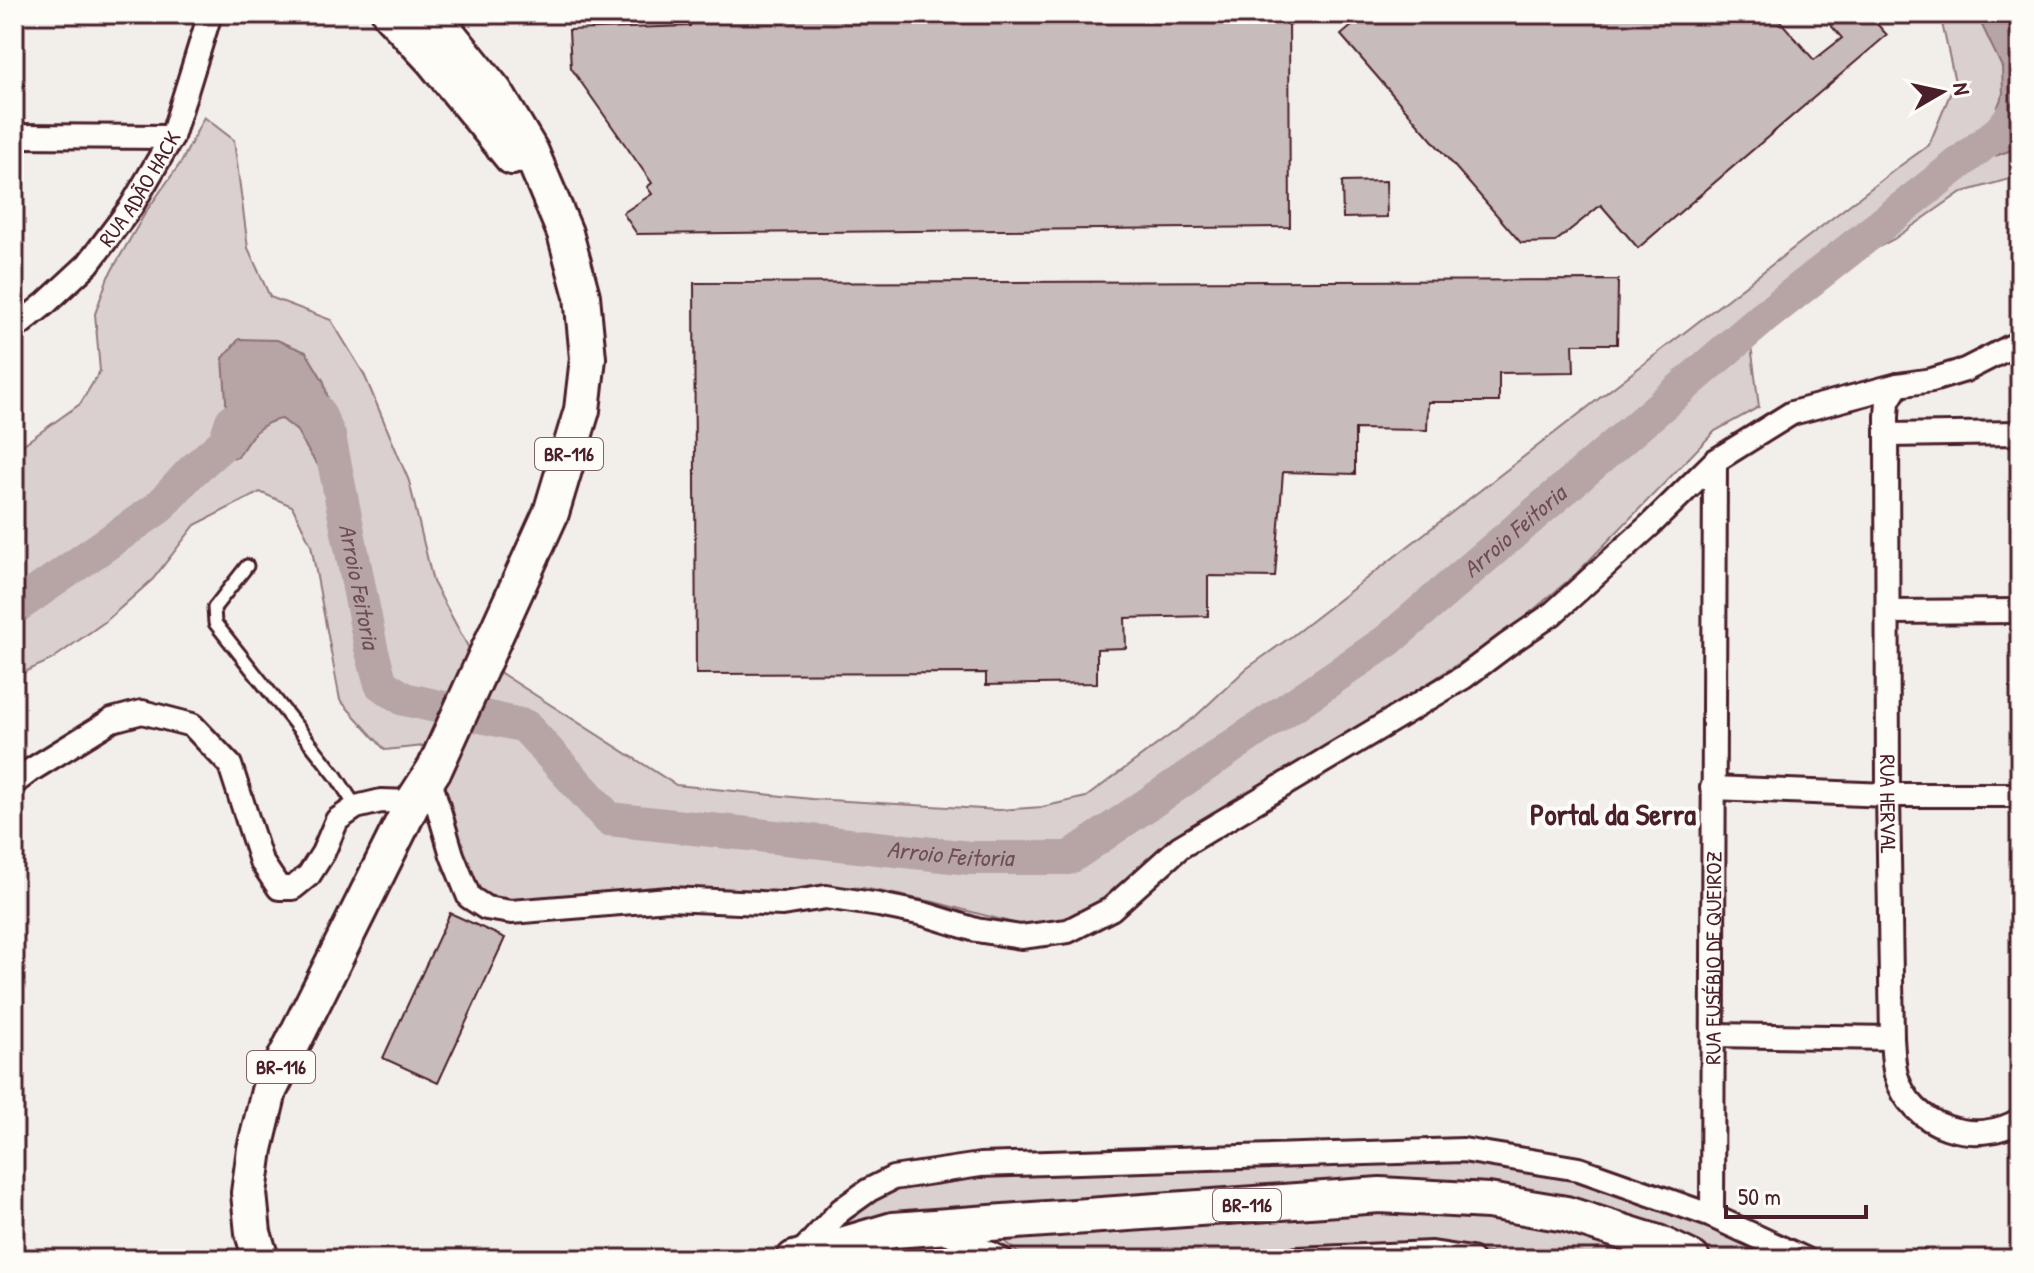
<svg xmlns="http://www.w3.org/2000/svg" width="2034" height="1273" font-family="'Patrick Hand',sans-serif">
<style>
.green{fill:#d9d0cf;stroke:#92787d;stroke-width:2}
.water{fill:#b7a5a6;stroke:#8b6f75;stroke-width:2}
.lines{fill:none;stroke-linecap:round;stroke-linejoin:round}
.river{stroke:#b7a5a6;stroke-width:34}
.building{fill:#c8bbbb;stroke:#4a1f2b;stroke-width:2}
.service-casing{stroke:#4a1f2b;stroke-width:17}
.minor-casing{stroke:#4a1f2b;stroke-width:28}
.primary-casing{stroke:#4a1f2b;stroke-width:40}
.service{stroke:#fdfcf7;stroke-width:11}
.minor{stroke:#fdfcf7;stroke-width:22}
.primary{stroke:#fdfcf7;stroke-width:34}
.labels{text-anchor:middle;stroke-width:8;stroke-linejoin:round;paint-order:stroke}
.shield{fill:#fdfcf7;stroke:#806168;stroke-width:2}
.shield-label{font-size:20px;font-weight:bold;fill:#4a1f2b}
.street-label{font-size:22px;fill:#4a1f2b;stroke:#fdfcf7}
.water-label{font-size:24px;font-style:italic;fill:#704e56;stroke:#fdfcf7}
.district-label{font-size:30px;font-weight:bold;fill:#4a1f2b;stroke:#fdfcf7}
</style>
<rect width="100%" height="100%" fill="#f2efeb"/>
<filter id="ink" filterUnits="userSpaceOnUse"><feTurbulence type="fractalNoise" baseFrequency=".0125" numOctaves="2"/><feDisplacementMap in="SourceGraphic" scale="16" xChannelSelector="R" yChannelSelector="G"/><feConvolveMatrix kernelMatrix="1 2 1 2 8 2 1 2 1" color-interpolation-filters="sRGB"/></filter>
<g filter="url(#ink)">
<path class="green" d="M 1940,14 L 2020,14 L 2020,176 L 1960,193 L 1894,239 L 1840,268 L 1764,326 L 1751,345 L 1759,407 L 1715,431 L 1576,574 L 1506,633 L 1338,741 L 1173,837 L 1151,862 L 1110,897 L 1065,921 L 1021,925 L 934,902 L 863,888 L 818,886 L 786,893 L 742,890 L 659,893 L 533,903 L 488,898 L 470,876 L 454,832 L 441,773 L 493,668 L 676,785 L 812,799 L 999,810 L 1042,807 L 1086,797 L 1196,716 L 1246,669 L 1292,636 L 1897,168 L 1929,145 L 1955,82 Z
M 204,117 L 234,140 L 248,248 L 270,297 L 331,320 L 364,374 L 409,481 L 433,582 L 472,654 L 424,746 L 385,750 L 340,700 L 311,545 L 292,506 L 260,492 L 195,525 L 153,579 L 106,621 L 51,660 L 14,677 L 14,451 L 80,404 L 100,371 L 95,314 L 108,277 L 147,210 L 182,161 Z
M 1404,1158 L 1476,1163 L 1573,1179 L 1716,1230 L 1776,1259 L 1714,1259 L 1657,1236 L 1456,1188 L 831,1234 L 870,1200 L 907,1186 L 990,1177 L 1090,1171 Z
M 1383,1203 L 1523,1218 L 1666,1259 L 1524,1259 L 1479,1251 L 1426,1245 L 1128,1259 L 1046,1259 L 1018,1253 L 992,1231 Z"/>
<path class="water" d="M 1969,14 L 2020,14 L 2020,146 C 2001,155 1986,160 1965,159 L 1965,145 L 1977,130 L 1994,117 L 2003,93 L 2002,67 L 1979,19 Z
M 239,339 L 277,340 L 306,352 L 324,382 L 333,421 L 332,450 L 336,469 L 329,480 L 310,454 L 297,431 L 282,419 C 259,422 249,438 238,457 L 207,459 L 225,442 L 226,400 L 223,358 Z"/>
<g class="lines">
<g class="river">
<path id="s1" d="M 317,410 L 329,436 L 371,648 L 381,684 L 404,699 L 525,726 L 609,819 L 970,858 L 1069,858 L 1387,641 L 1763,318 L 2000,131 L 2020,107"/>
<path d="M 14,608 L 158,508 L 191,472 L 225,442 L 232,421"/>
</g>
</g>
<path class="building" d="M 690,14 L 1289,14 L 1290,227 L 637,234 L 623,213 L 652,194 L 647,187 L 652,183 L 571,68 L 569,30 L 690,26 Z
M 1366,14 L 1774,14 L 1814,60 L 1842,38 L 1821,14 L 1868,14 L 1887,35 L 1638,248 L 1601,205 L 1555,242 L 1521,243 L 1341,35 Z
M 1386,181 L 1387,217 L 1343,218 L 1342,182 Z
M 1618,280 L 1617,344 L 1573,344 L 1574,372 L 1499,373 L 1499,402 L 1428,402 L 1427,430 L 1355,429 L 1355,474 L 1283,472 L 1275,577 L 1208,576 L 1208,616 L 1125,618 L 1126,648 L 1097,649 L 1097,683 L 986,685 L 986,673 L 696,674 L 694,283 Z
M 450,913 L 505,938 L 438,1083 L 383,1058 Z"/>
<g class="lines">
<g class="service-casing">
<path id="service" d="M 247,566 L 214,608 L 215,623 L 336,776 L 356,807"/>
</g>
<g class="minor-casing">
<g id="minor">
<path d="M 14,136 L 172,137"/>
<path id="s2" d="M 14,329 L 46,303 L 88,264 L 131,207 L 172,137 L 210,14"/>
<path id="s3" d="M 1898,385 L 1888,401 L 1887,417 L 1888,795 L 1892,1038 C 1893,1050 1893,1063 1896,1075 C 1911,1128 1976,1147 2020,1120"/>
<path d="M 1887,435 L 2020,433"/>
<path d="M 1888,612 L 2020,611"/>
<path d="M 429,776 L 452,855 L 469,897 L 486,908 L 511,912 L 669,899 L 782,904 L 826,897 L 879,905 L 924,914 L 976,930 L 1021,937 L 1068,931 L 1111,909 L 1180,847 L 1464,677 L 1508,644 L 1552,614 L 1650,525 L 1715,461 L 1792,413 L 1898,385 L 1932,380 L 1965,370 L 2020,342"/>
<path d="M 14,783 L 31,770 L 112,720 L 142,712 L 192,725 L 230,765 L 261,861 L 279,888 L 293,888 L 309,875 L 323,853 L 337,820 L 356,807 L 381,801 L 413,802"/>
<path d="M 1712,788 L 1888,795 L 2020,795"/>
<path d="M 1713,1035 L 1892,1038"/>
<path id="s4" d="M 1712,1216 L 1715,461"/>
<path d="M 941,1229 L 1001,1259"/>
<path d="M 798,1256 L 841,1210 L 869,1190 L 893,1178 L 980,1165 L 1463,1150 L 1579,1169 L 1712,1216 L 1805,1259"/>
<path d="M 1297,1259 L 1432,1253 L 1471,1259"/>
</g>
</g>
<g class="primary-casing">
<path id="primary" d="M 390,14 L 433,60 L 512,157
M 261,1259 L 253,1233 L 249,1193 L 255,1149 L 269,1091 L 413,802 L 435,768 L 551,513 L 582,410 L 588,358 L 582,296 L 565,233 L 531,152 L 495,92 L 432,14
M 794,1259 L 893,1230 L 1380,1195 L 1488,1201 L 1566,1214 L 1658,1243 L 1692,1259"/>
</g>
<use href="#service" class="service"/>
<use href="#minor" class="minor"/>
<use href="#primary" class="primary"/>
</g>
</g>
<g class="labels">
<g class="shield">
<rect x="535" y="438" width="68" height="32" rx="6"/>
<rect x="247" y="1051" width="68" height="32" rx="6"/>
<rect x="1213" y="1189" width="68" height="32" rx="6"/>
</g>
<g class="shield-label">
<text x="569" y="461">BR-116</text>
<text x="281" y="1074">BR-116</text>
<text x="1247" y="1212">BR-116</text>
</g>
<g class="street-label">
<text dy="8" stroke="none"><textPath href="#s2" startOffset="190">RUA ADÃO HACK</textPath></text>
<text dy="8" stroke="none"><textPath href="#s3" startOffset="422">RUA HERVAL</textPath></text>
<text dy="8" stroke="none"><textPath href="#s4" startOffset="258">RUA EUSÉBIO DE QUEIROZ</textPath></text>
</g>
<g class="water-label">
<text dy="8" stroke="none"><textPath href="#s1" startOffset="1574">Arroio Feitoria</textPath></text>
<text dy="8" stroke="none"><textPath href="#s1" startOffset="182">Arroio Feitoria</textPath></text>
<text dy="8" stroke="none"><textPath href="#s1" startOffset="902">Arroio Feitoria</textPath></text>
</g>
<g class="district-label">
<text x="1613" y="825">Portal da Serra</text>
</g>
</g>
<rect width="2034" height="1273" fill="none" stroke="#fdfcf7" stroke-width="48"/>
<rect x="24" y="24" width="1986" height="1225" fill="none" stroke="#4a1f2b" stroke-width="3" filter="url(#ink)"/>
<g transform="translate(1942 92) rotate(81)" stroke="#fdfcf7" stroke-width="6" paint-order="stroke">
<path d="M0-6L14 30L0 20L-14 30Z" fill="#4a1f2b"/>
<text y="-12" font-size="22" font-weight="bold" text-anchor="middle" fill="#4a1f2b">N</text>
</g>
<path d="M1726 1205v12h140v-12" fill="none" stroke="#4a1f2b" stroke-width="4"/>
<text x="1738" y="1205" font-size="24" fill="#4a1f2b" stroke="#fdfcf7" stroke-width="6" paint-order="stroke">50 m</text>
</svg>
